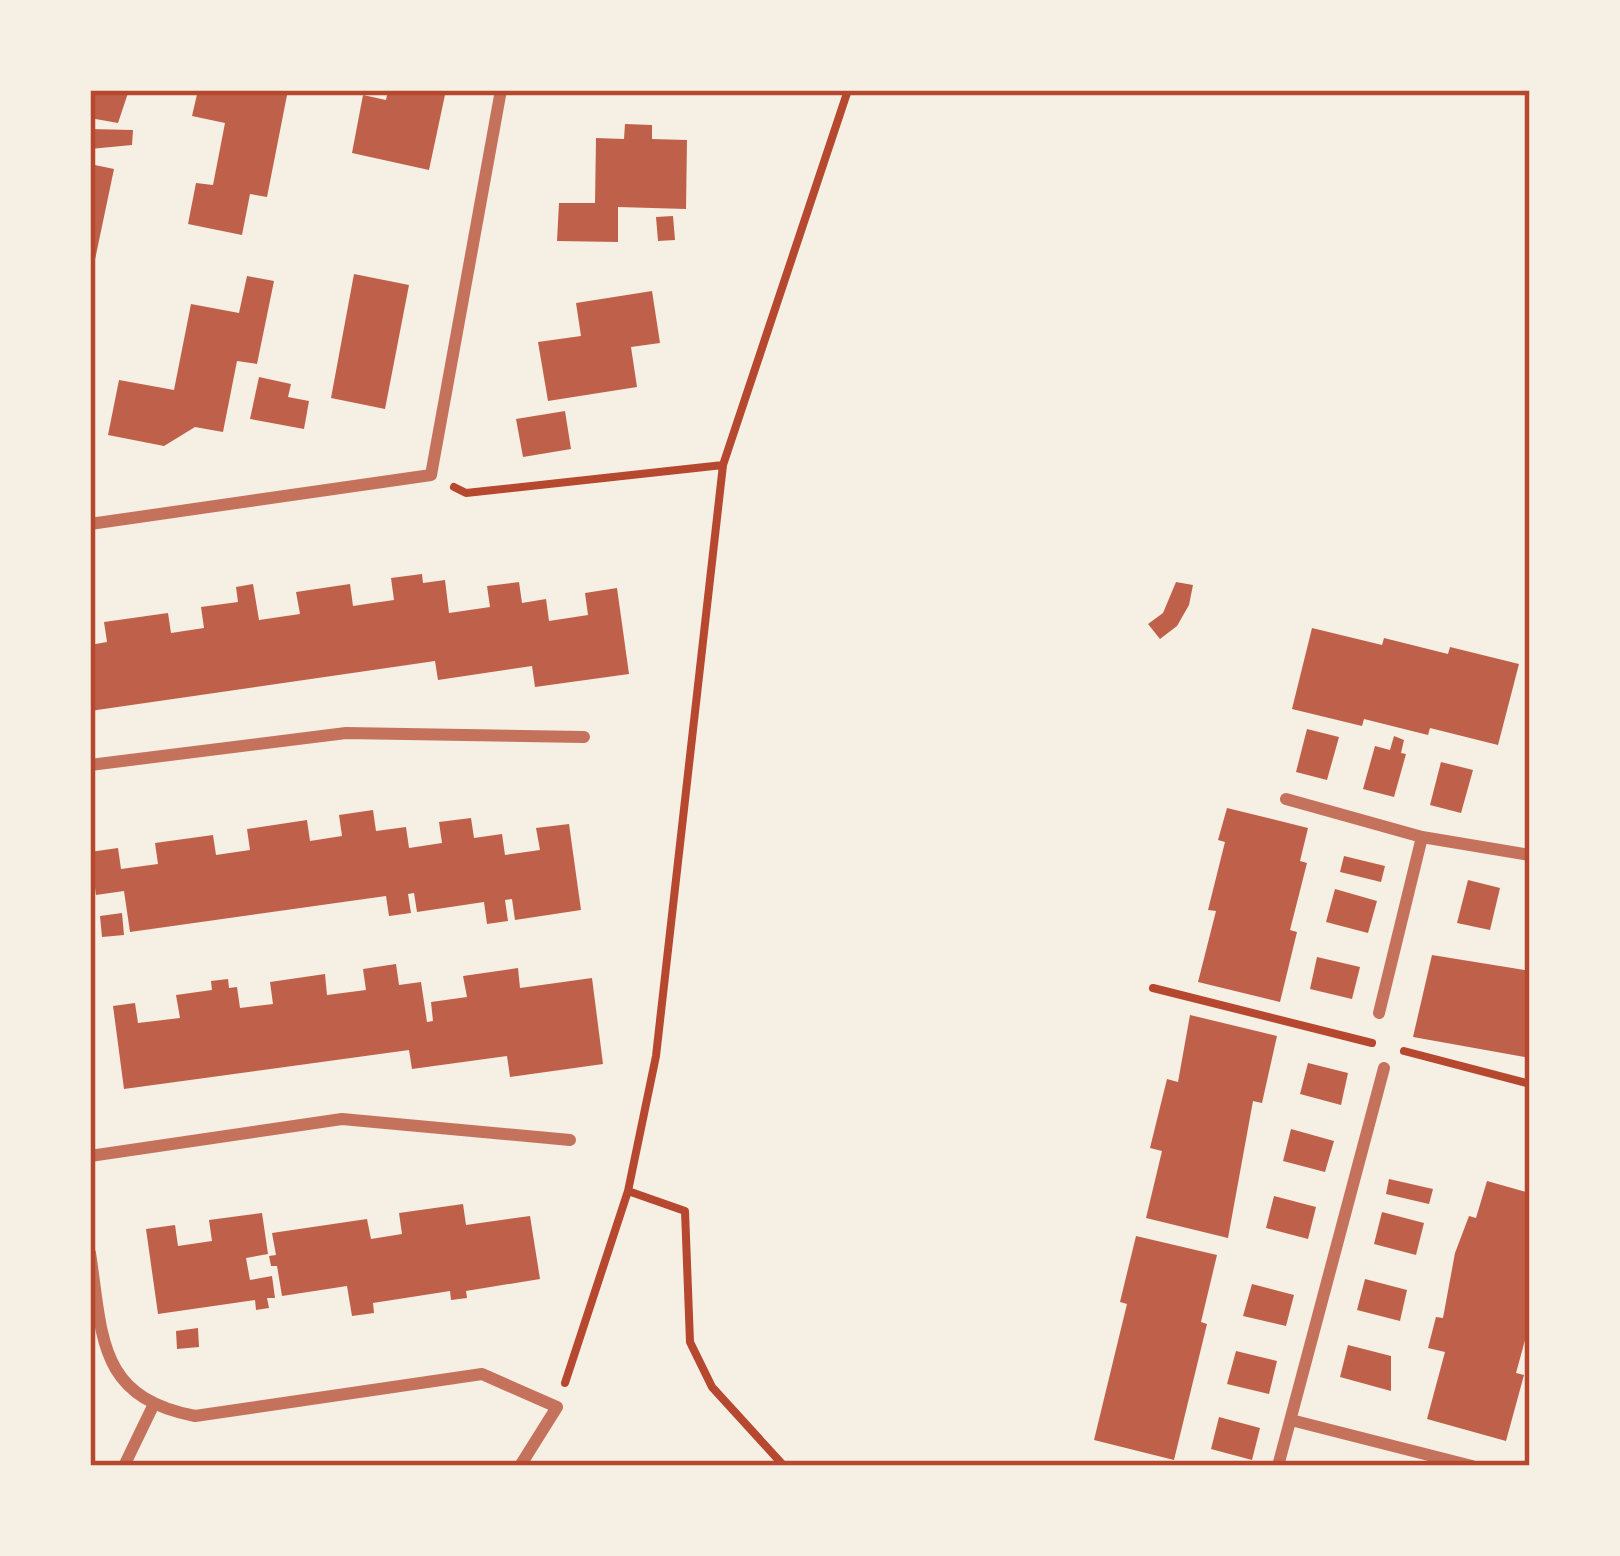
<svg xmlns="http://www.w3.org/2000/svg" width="1620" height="1556" font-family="'Fira Sans',sans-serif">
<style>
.building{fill:#bf614a}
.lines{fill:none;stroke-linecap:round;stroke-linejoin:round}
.path{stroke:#b5482f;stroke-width:8}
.minor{stroke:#c5725c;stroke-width:12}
.neatline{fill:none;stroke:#b5482f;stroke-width:4.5}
</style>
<rect width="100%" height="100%" fill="#f6efe4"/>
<path class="building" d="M 90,90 L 129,90 L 118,123 L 90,118 Z
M 198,90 L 288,90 L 267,197 L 250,194 L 242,235 L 188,224 L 196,183 L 213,185 L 225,123 L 192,116 Z
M 388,90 L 446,90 L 429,170 L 352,153 L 363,95 L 386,100 Z
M 625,124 L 652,125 L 652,139 L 687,140 L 686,209 L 618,207 L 618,242 L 557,241 L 559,203 L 595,203 L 596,138 L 624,139 Z
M 90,129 L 133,130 L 132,145 L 90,149 Z
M 90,164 L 114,169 L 92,274 L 90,273 Z
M 673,216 L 675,240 L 658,241 L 656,217 Z
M 354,274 L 409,285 L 385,409 L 331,398 Z
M 247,276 L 274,281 L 257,364 L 237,361 L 223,432 L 195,427 L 164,446 L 108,435 L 119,380 L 174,390 L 191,304 L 239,313 Z
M 652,291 L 660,343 L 631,347 L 637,387 L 548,401 L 538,342 L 581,336 L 576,303 Z
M 259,377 L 291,384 L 288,397 L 309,401 L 304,429 L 250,419 Z
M 565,411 L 571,449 L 523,457 L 516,419 Z
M 422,574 L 423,583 L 445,580 L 449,613 L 490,607 L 487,586 L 519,582 L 522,603 L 546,599 L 549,621 L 588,615 L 585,593 L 617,588 L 629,674 L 535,687 L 532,666 L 438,680 L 435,661 L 90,711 L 90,645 L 107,642 L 104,622 L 168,613 L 171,633 L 204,628 L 201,607 L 238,602 L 236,587 L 253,584 L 259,620 L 300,614 L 296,592 L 350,584 L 353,606 L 373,603 L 394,600 L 391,578 Z
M 1176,582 L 1193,585 L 1189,605 L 1177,626 L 1160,639 L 1148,624 L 1163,613 Z
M 1312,628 L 1382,645 L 1384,638 L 1448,654 L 1450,647 L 1519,664 L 1498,745 L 1430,728 L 1428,735 L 1364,719 L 1362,726 L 1292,709 Z
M 1307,729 L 1339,737 L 1327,780 L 1296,772 Z
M 1394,736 L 1404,740 L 1401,753 L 1406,754 L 1394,797 L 1363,789 L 1375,746 L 1390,750 Z
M 1441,762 L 1473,770 L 1461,813 L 1430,805 Z
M 1227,808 L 1308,828 L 1300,861 L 1307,863 L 1290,930 L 1297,932 L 1280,1002 L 1198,982 L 1216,911 L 1208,910 L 1225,842 L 1218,840 Z
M 373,810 L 376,831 L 406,827 L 409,848 L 442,843 L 439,822 L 471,818 L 474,838 L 502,834 L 505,855 L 540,850 L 536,828 L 569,824 L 581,910 L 515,920 L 512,899 L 505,900 L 508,921 L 487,924 L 484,902 L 417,912 L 414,893 L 408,894 L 411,913 L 389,916 L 386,896 L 130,932 L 124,891 L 96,895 L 90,852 L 118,848 L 121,869 L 158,864 L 155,843 L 213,835 L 216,855 L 250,850 L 247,829 L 307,820 L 310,841 L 342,836 L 339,815 Z
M 1344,856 L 1385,866 L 1381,882 L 1340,872 Z
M 1468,880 L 1500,888 L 1490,930 L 1457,923 Z
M 1335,889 L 1377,901 L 1368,933 L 1326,922 Z
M 122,913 L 124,935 L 102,937 L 100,916 Z
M 1432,955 L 1530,971 L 1530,1058 L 1413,1037 Z
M 1317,957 L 1360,967 L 1352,999 L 1310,989 Z
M 396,964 L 399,985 L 421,982 L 427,1022 L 433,1021 L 431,1002 L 467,997 L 463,976 L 518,968 L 520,988 L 592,978 L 603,1064 L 510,1077 L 507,1056 L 412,1069 L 409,1050 L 124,1089 L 113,1006 L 135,1003 L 138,1023 L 180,1018 L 176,995 L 212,990 L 211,981 L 228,979 L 229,988 L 237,987 L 240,1008 L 273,1004 L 270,982 L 325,974 L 327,995 L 366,990 L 363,969 Z
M 1190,1015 L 1277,1036 L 1262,1103 L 1253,1101 L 1228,1238 L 1146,1218 L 1162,1151 L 1150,1148 L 1167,1079 L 1178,1082 Z
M 1308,1063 L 1348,1073 L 1341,1105 L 1300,1094 Z
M 1291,1129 L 1334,1141 L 1325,1172 L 1283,1161 Z
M 1389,1179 L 1433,1189 L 1429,1204 L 1386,1194 Z
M 1487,1181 L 1530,1193 L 1530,1322 L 1516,1373 L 1524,1375 L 1506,1441 L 1427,1419 L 1445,1352 L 1428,1348 L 1436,1317 L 1443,1318 L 1455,1253 L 1469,1216 L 1476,1218 Z
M 1274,1196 L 1316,1207 L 1308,1239 L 1266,1228 Z
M 463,1204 L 466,1225 L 530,1216 L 540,1279 L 466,1291 L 467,1298 L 451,1300 L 450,1291 L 373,1303 L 374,1313 L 352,1316 L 347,1286 L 282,1296 L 277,1266 L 271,1266 L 269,1256 L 276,1255 L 272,1233 L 367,1219 L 371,1239 L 402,1234 L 399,1213 Z
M 1382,1212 L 1424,1223 L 1416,1255 L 1374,1244 Z
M 262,1213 L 268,1254 L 246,1258 L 250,1280 L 272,1276 L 275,1298 L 267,1298 L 269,1308 L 256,1310 L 255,1300 L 158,1314 L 146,1229 L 175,1225 L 178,1246 L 212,1241 L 209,1220 Z
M 1136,1236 L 1217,1255 L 1201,1322 L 1207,1324 L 1174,1460 L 1094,1440 L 1127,1304 L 1120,1302 Z
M 1365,1279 L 1407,1290 L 1400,1321 L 1357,1310 Z
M 1252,1284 L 1294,1295 L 1286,1326 L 1243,1316 Z
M 198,1328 L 199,1347 L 177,1349 L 176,1331 Z
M 1348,1345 L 1391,1356 L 1391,1391 L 1340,1377 Z
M 1236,1351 L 1277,1361 L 1269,1394 L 1227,1384 Z
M 1219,1417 L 1260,1428 L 1252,1460 L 1211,1449 Z"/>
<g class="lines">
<path class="path" d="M 454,487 L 466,493 L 723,465
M 1153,988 L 1372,1043
M 1404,1051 L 1530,1084
M 628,1191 L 685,1211 L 690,1342 L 712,1387 L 784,1466
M 565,1383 L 628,1191 L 656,1056 L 723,465 L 848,90
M 1530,1466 L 1530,1465"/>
<path class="minor" d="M 90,524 L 431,475 L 501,90
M 90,765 L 346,733 L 584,737
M 1286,799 L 1422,837 L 1530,855
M 1379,1013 L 1422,837
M 90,1156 L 342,1119 L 570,1140
M 90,1253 C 103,1337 97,1397 195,1416 L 482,1374 L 557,1407 L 520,1466
M 1291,1420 L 1472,1466
M 124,1466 L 152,1408
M 1278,1466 L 1384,1068"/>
</g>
<rect width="1620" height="1556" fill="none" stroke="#f6efe4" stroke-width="186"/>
<rect x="93" y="93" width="1434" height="1370" class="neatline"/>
</svg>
